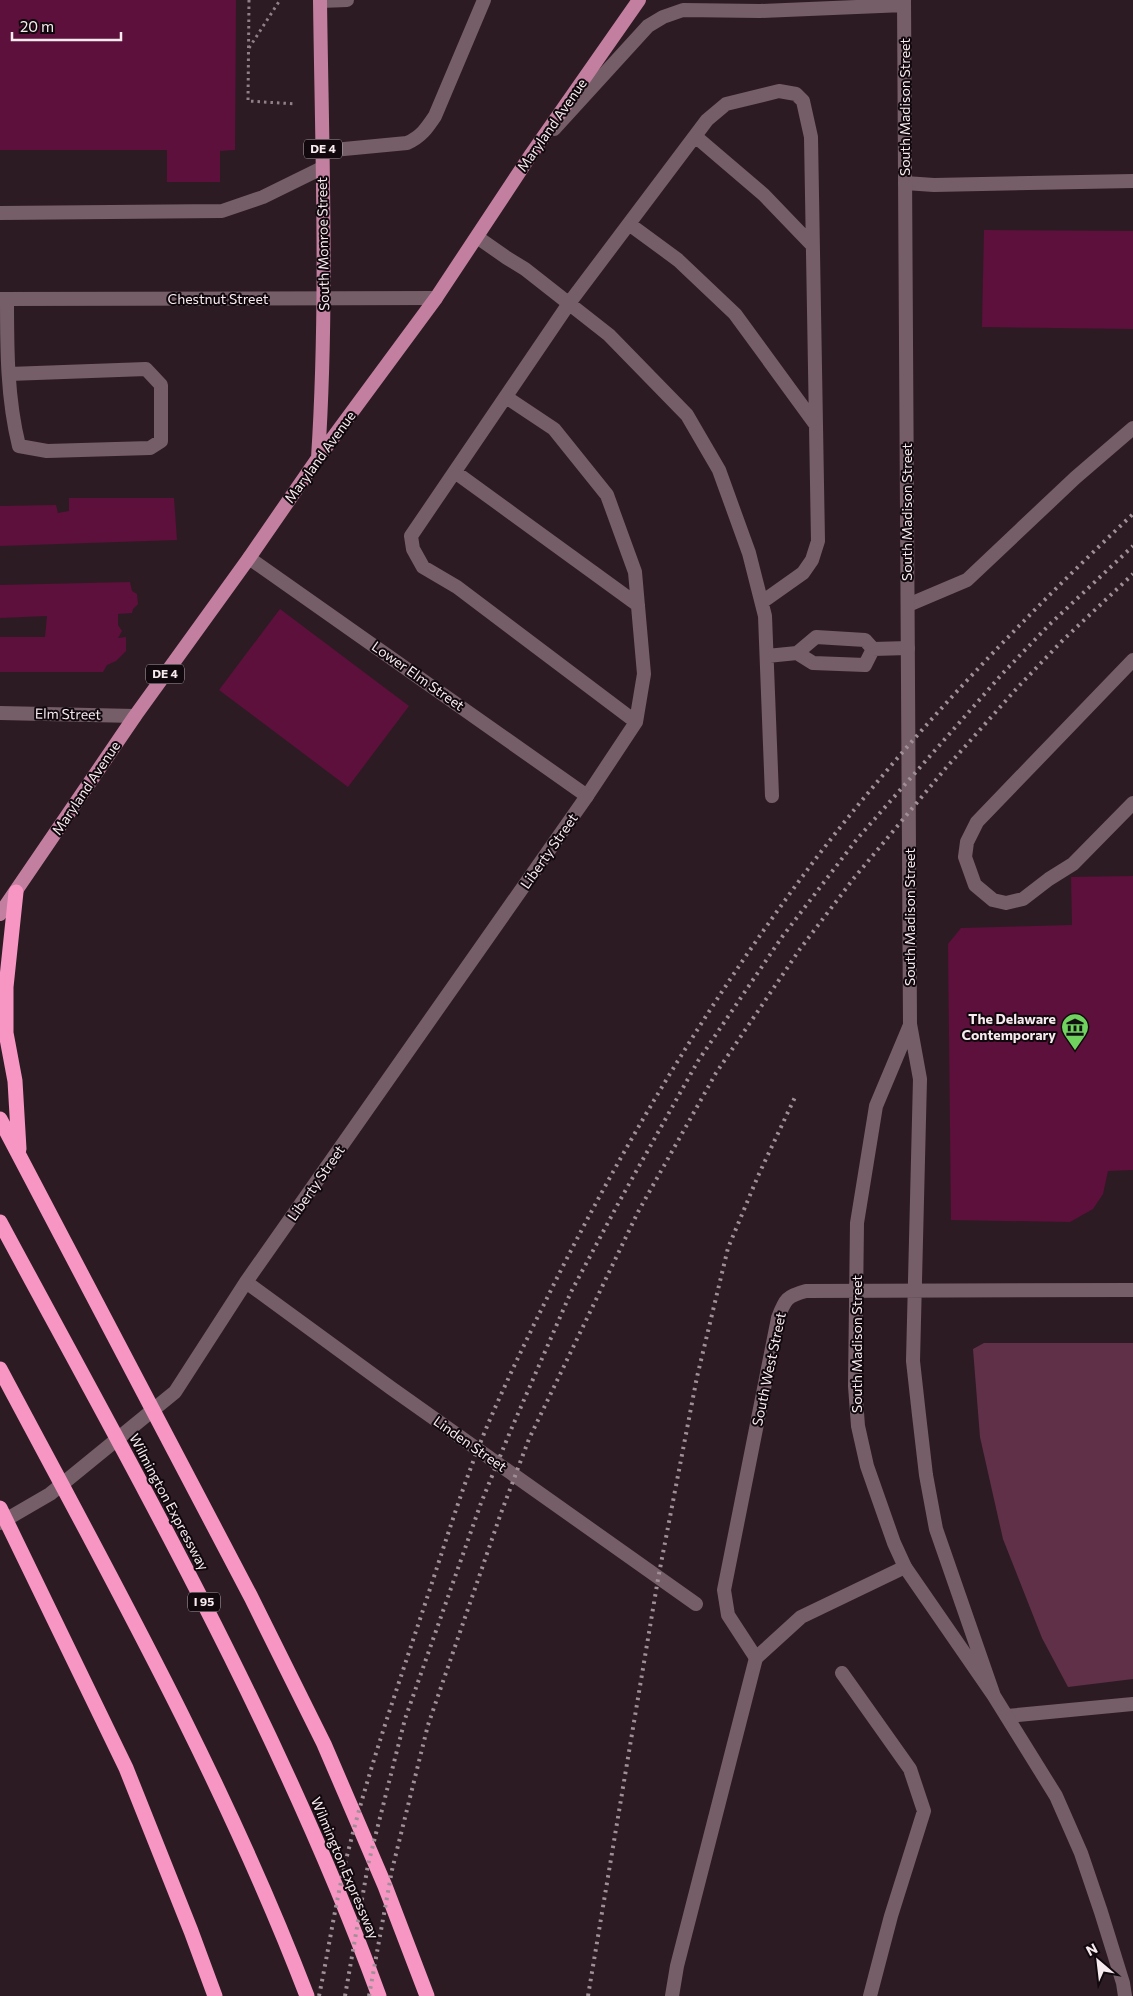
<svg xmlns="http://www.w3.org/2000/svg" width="1133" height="1996" font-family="Commissioner,sans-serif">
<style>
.green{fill:#603048}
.building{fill:#5c103b}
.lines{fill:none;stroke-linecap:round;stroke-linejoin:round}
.path{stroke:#908087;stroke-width:3;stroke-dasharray:2.5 4;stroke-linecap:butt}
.service{stroke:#755e68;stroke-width:14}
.minor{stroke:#755e68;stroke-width:14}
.tertiary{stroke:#755e68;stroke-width:14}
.primary{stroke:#c37f9f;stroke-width:14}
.motorway{stroke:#f795c3;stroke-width:15}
.rail{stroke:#9f8f96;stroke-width:4;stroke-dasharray:2.5 5;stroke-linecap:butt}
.labels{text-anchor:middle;stroke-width:4;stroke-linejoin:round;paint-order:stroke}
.shield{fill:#10080c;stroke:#b2a7ac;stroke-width:1}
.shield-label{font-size:12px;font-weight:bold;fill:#f8ebf0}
.street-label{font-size:14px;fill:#f8ebf0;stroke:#10080c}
.poi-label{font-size:14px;font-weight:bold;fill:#f8ebf0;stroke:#10080c;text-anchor:end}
</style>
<rect width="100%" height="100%" fill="#2d1b23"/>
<path class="green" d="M 984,1343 L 1133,1343 L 1133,1679 L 1068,1687 L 1042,1638 L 1003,1539 L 980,1437 L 973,1349 Z"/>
<path class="building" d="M 0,0 L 236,0 L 235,150 L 220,151 L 220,182 L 167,182 L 167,150 L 0,150 Z
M 984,230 L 1133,231 L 1133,329 L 982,327 Z
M 69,498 L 174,498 L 177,540 L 0,546 L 0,506 L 56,505 L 58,513 L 69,511 Z
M 130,582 L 132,591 L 137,594 L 138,604 L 133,609 L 132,613 L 118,614 L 118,625 L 122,631 L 118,638 L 126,637 L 126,651 L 116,661 L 107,665 L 103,672 L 0,672 L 0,637 L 45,637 L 47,616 L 0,618 L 0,585 Z
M 280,609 L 409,706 L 348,787 L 219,690 Z
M 1133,876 L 1133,1170 L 1108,1171 L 1103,1194 L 1093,1209 L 1070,1222 L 951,1220 L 948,944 L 961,928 L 1072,925 L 1071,877 Z"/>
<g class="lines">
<path class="path" d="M 249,0 L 248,101 L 296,104
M 249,48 L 280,0"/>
<path class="service" d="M 320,1 L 347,0
M 695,136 L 764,195 L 813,246
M 323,151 L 407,143 C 421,137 427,128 435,116 L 484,0
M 905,183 L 934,185 L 1133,181
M 0,213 L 222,211 L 263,197 L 322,168
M 629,224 L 678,260 L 735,314 L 816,425
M 477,237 L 507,258 L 525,269 L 609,335 L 687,415 L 719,470 L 749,553 L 765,616 L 772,796
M 7,299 C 7,348 7,398 19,446 L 47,451 L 150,448 L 161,441 L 161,385 L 146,369 L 9,374
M 506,397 L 554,429 L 607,495 L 635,572 L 644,674 L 636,722 L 587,796
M 455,472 L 638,605
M 908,605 L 967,580 L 1075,478 L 1133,428
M 816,637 L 865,640 L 873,649 L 865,665 L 813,663 L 797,653 Z
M 873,649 L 908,648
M 767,656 L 797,653
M 1133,660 L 977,822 L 967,842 L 965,857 L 975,885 L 993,900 L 1006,903 L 1023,899 L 1049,879 L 1073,864 L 1133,803
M 636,722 L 457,587 L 423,567 L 413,549 L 411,536 L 570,302 L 707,120 L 726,104 L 779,91 L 796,94 L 803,101 L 811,137 L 818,541 L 812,560 L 803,573 L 762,602
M 842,1673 L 910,1769 L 924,1811 L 891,1916 L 870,1996
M 1007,1716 L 1133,1704
M 672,1996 L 677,1966 L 756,1658 L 801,1617 L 905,1567"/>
<path class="minor" d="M 0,299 L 436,298
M 0,713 L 135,716
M 246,1282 L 391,1388 L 696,1604
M 0,1523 L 50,1494 L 175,1392 L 246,1282 L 587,796 L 249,558"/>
<path class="tertiary" d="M 904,0 L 910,1024 L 920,1079 L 913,1361 L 919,1415 L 926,1475 L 936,1529 L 994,1696
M 554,129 L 648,26 L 663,17 L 683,10 L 760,11 L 904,5
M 910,1025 L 876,1106 L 857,1223 L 855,1386 L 858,1426 L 867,1466 L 894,1543 L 905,1567 L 994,1696 L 1056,1796 L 1081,1853 L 1101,1912 L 1123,1983 L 1125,1996
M 756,1658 L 728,1615 L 724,1590 L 778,1318 C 785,1299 787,1296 806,1291 L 1133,1290"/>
<path class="primary" d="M 318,458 C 328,305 322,153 320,0
M 0,914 L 135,716 L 249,558 L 318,458 L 436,298 L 530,156 L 639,0"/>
<path class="motorway" d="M 16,892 L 6,987 L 6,1033 L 15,1081 L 19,1149
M 0,1119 L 251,1597 L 324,1744 L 385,1886 L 427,1996
M 0,1222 C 136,1475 280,1726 379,1996
M 0,1369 C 109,1574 224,1779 307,1996
M 0,1508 L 126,1768 L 191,1931 L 215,1996"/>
<path class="rail" d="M 319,1996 C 329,1948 336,1899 348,1852 C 369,1768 398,1686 425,1604 C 446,1541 465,1477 491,1417 C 512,1369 535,1322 558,1276 C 632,1129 718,988 817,857 C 912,733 1020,621 1133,514
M 345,1996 L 368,1865 L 405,1719 L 481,1503 L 510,1432 L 571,1292 L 619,1202 L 698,1061 L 782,937 L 857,839 L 1003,673 L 1049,625 L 1133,546
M 369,1996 L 392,1870 L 428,1725 L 501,1513 L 529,1439 L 638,1212 L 716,1073 L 800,949 L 854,878 L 945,769 L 1018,687 L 1063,640 L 1133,574
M 588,1996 L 658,1579 L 697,1377 L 728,1248 L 758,1176 L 796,1095"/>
</g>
<defs>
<g id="museum-pin" transform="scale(1.4375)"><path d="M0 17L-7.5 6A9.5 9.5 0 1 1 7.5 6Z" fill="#70d35f" stroke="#10080c"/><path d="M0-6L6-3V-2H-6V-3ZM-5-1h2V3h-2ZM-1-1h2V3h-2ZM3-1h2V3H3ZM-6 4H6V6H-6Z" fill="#111"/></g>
</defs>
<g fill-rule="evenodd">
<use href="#museum-pin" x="1075" y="1027"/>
</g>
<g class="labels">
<g class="shield">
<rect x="304" y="139.5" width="38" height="19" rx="4"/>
<rect x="146" y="664.5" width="38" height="19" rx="4"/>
<rect x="188" y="1592.5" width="32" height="19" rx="4"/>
</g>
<g class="shield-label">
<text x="323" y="153">DE 4</text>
<text x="165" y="678">DE 4</text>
<text x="204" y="1606">I 95</text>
</g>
<g class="street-label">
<text transform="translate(905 107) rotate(-90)" y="5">South Madison Street</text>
<text transform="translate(552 125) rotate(-55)" y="5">Maryland Avenue</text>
<text transform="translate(323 244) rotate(-91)" y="5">South Monroe Street</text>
<text x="218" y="304">Chestnut Street</text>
<text transform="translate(320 457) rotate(-54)" y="5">Maryland Avenue</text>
<text transform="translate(907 512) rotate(-90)" y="5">South Madison Street</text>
<text transform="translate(418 676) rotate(35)" y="5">Lower Elm Street</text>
<text transform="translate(68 714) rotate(1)" y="5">Elm Street</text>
<text transform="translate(86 788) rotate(-56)" y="5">Maryland Avenue</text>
<text transform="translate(549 851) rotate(-55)" y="5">Liberty Street</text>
<text transform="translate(910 917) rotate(-90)" y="5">South Madison Street</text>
<text transform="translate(316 1183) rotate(-55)" y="5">Liberty Street</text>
<text transform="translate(857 1344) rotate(-90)" y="5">South Madison Street</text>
<text transform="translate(769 1369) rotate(-78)" y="5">South West Street</text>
<text transform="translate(470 1444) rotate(35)" y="5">Linden Street</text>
<text transform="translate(169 1502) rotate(62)" y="5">Wilmington Expressway</text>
<text transform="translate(345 1868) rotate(67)" y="5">Wilmington Expressway</text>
</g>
<g class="poi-label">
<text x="1056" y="1024">The Delaware<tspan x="1056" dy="16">Contemporary</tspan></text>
</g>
</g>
<g transform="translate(1098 1961) rotate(332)" stroke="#10080c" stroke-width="4" paint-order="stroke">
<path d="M0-4L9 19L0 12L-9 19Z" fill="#f8ebf0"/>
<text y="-8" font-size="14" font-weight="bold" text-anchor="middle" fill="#f8ebf0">N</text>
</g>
<path d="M12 32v8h109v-8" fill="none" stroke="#f8ebf0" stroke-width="2.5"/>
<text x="20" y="32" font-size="15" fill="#f8ebf0" stroke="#10080c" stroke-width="4" paint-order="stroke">20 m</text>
</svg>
